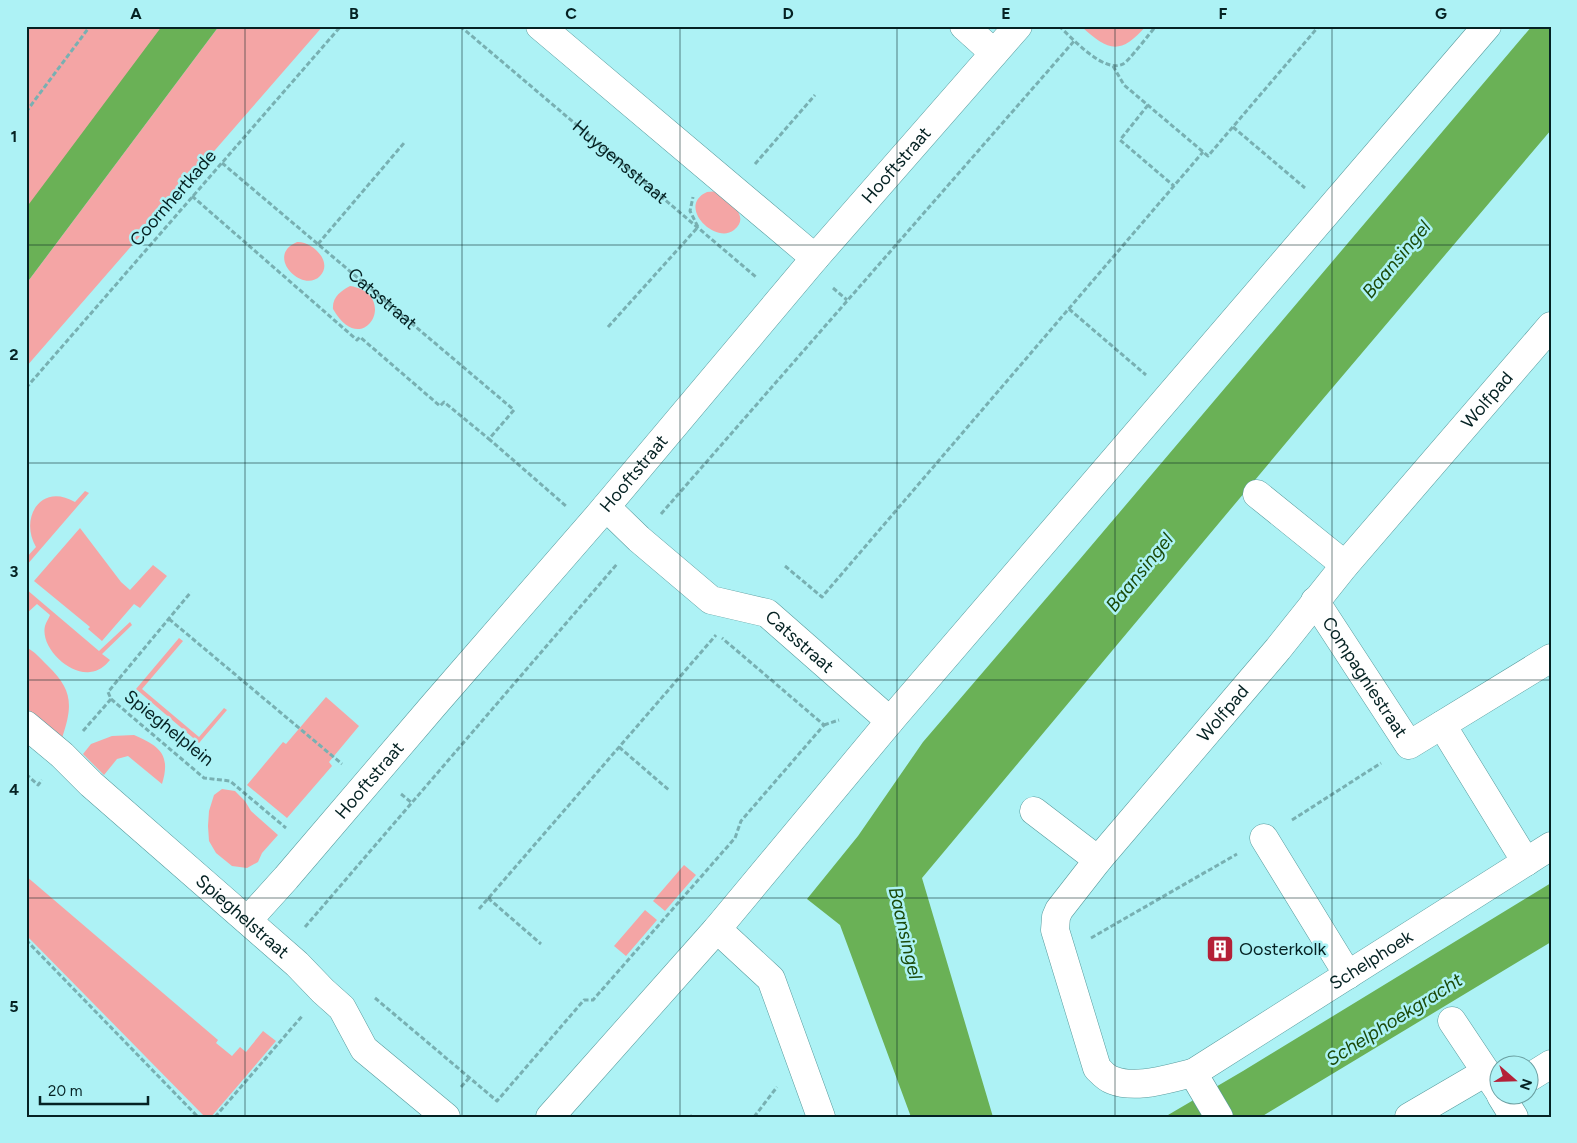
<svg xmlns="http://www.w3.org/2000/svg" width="1577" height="1143" font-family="Figtree,sans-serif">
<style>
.green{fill:#f4a5a5}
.water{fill:#6ab156}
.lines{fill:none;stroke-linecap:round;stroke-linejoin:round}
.minor-casing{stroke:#579b9d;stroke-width:29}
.path{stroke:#78b0b2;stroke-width:3;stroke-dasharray:5 2.5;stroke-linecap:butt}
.minor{stroke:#fff;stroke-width:28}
.grid{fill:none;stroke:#052223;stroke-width:1;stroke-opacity:0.55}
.labels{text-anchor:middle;stroke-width:5;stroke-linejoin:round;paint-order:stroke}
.street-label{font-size:18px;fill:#052223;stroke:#adf2f5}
.poi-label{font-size:18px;fill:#052223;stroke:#adf2f5;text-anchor:start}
.water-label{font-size:19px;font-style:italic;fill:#1b4a0a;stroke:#adf2f5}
.neatline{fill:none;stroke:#052223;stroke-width:2}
.grid-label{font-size:16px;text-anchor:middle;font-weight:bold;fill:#052223}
</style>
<rect width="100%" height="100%" fill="#adf2f5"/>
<path class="green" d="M 26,26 L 180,26 L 26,226 Z
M 219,26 L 323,26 L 26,367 L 26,284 Z
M 1081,26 L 1146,26 C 1120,56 1108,51 1081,26 Z
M 707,192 C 710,192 713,191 715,192 C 718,193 722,197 725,199 C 734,206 749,218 734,230 C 715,245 676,206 707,192 Z
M 297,242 C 311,241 334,261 320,276 C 303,294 264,256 297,242 Z
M 350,286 C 401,294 363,362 333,309 C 332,297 341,291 350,286 Z
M 85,491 L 89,493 L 26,566 L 26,558 L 36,547 C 19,518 41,482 75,502 Z
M 80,528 L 121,582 L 130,590 L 153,565 L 167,576 L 140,608 L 134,604 L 102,641 L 88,629 L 90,627 L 34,581 Z
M 26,589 L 99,651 L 130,622 L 132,625 L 102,654 L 110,660 C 104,667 99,671 90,672 C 69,675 40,647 45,626 C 46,622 49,618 50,615 L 37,604 L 26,614 Z
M 179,638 L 183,641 L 142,689 L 199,737 L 224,708 L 227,710 L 199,743 L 136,689 Z
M 26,647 C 34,651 41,659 47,665 C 73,690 73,705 62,738 L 26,708 Z
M 326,697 L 359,726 L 329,762 L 332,766 L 287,818 L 247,785 L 283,742 L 286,744 Z
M 134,735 C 160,746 171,755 162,784 L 128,756 L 117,759 L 104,775 L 83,754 L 91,744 L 112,736 Z
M 222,789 L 235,791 L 245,801 L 251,811 L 278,835 L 262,853 L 258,862 L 247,868 L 232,866 L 216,853 L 209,841 L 208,826 L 209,811 L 214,795 Z
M 684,865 L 696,875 L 665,911 L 653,901 Z
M 26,876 L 218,1040 L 216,1043 L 232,1056 L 240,1047 L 246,1052 L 263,1031 L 276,1041 L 211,1117 L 205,1117 L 26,935 Z
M 645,910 L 657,920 L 626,956 L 614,946 Z"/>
<path class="water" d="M 162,26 L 219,26 L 26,284 L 26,208 Z
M 1532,26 L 1551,26 L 1551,130 L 1306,419 L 922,878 L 993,1117 L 911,1117 L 840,925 L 807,899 L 858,836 L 923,742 L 1080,559 Z
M 1551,883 L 1551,942 L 1261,1117 L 1150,1117 L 1168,1115 L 1243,1071 Z"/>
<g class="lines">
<g class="minor-casing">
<g id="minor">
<path d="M 540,26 L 815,258"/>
<path d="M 964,26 L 994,53"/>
<path d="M 1257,494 L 1345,565"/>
<path id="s3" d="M 606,507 L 639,539 L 711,600 L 767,613 L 890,721"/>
<path id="s4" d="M 1315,601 L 1409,745 L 1551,658"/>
<path id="s5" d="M 26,725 L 62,755 L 91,784 L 297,964 L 323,991 L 342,1008 L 364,1049 L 446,1117"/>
<path d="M 1442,725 L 1526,862"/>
<path d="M 1034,811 L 1098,860"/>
<path d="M 1264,838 L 1348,975"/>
<path id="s6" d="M 248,920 L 286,878 L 433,706 L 599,515 L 815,258 L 1018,26"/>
<path d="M 717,929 L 771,979 L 821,1117"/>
<path d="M 1452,1021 L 1500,1093"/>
<path id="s7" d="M 1193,1073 L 1551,846"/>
<path d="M 1530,1077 L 1551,1064"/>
<path d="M 1501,1096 L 1514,1117"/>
<path d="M 550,1117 L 717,929 L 890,721 L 1487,26"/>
<path id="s8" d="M 1219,1117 L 1193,1073 C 1169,1078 1137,1090 1112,1080 C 1106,1078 1102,1073 1097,1068 L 1055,930 L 1056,917 L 1059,910 L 1098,860 L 1278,649 L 1345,565 L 1551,326"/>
<path d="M 1409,1117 L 1486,1072"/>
</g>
</g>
<g class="path">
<path id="s1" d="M 460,26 L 756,277"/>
<path d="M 1059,26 C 1072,38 1104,74 1123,64 C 1128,62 1150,33 1156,26"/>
<path d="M 1113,66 L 1124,85 L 1208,156 L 1319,26"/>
<path d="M 1148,105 L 1120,140 L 1174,186"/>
<path d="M 26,112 L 90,26"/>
<path d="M 1233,127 L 1305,188"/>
<path id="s2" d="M 222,163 L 514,410 L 489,439 L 566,506"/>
<path d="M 755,164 L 815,95"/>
<path d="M 192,196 L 357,340 L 360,337 L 440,406 L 444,402 L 489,439"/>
<path d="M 318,244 L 404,143"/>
<path d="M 833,288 L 847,300"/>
<path d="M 1069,309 L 1146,375"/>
<path d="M 608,327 L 698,227 L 690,211 L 693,197"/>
<path d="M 26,388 L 341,26"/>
<path d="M 661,514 L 1075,40"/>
<path d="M 785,566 L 822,597 L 1203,152"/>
<path d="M 169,619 L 342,764"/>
<path d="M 111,699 L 204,778 L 230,781 L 286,828"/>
<path d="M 824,725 L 839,720"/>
<path d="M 83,731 L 111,699 L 108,692 L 191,592"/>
<path d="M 619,747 L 670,791"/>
<path d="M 26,774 L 38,785 L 42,780"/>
<path d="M 401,794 L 412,803"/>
<path d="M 1292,820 L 1381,763"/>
<path d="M 488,898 L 541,944"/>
<path d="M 479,909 L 716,635"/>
<path d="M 305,927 L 617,564"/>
<path d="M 1091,938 L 1237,854"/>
<path d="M 26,940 L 198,1117"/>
<path d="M 375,998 L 497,1101 L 584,1000 L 593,1000 L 735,838 L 741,821 L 824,725 L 722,638"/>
<path d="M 461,1087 L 469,1078"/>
<path d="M 690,1115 L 691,1117"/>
<path d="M 215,1117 L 303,1015"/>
<path d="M 754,1117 L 777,1087"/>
</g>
<use href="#minor" class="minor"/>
</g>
<path class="grid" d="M 245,26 L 245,1117M 462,26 L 462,1117M 680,26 L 680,1117M 897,26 L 897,1117M 1115,26 L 1115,1117M 1332,26 L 1332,1117M 26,245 L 1551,245M 26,463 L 1551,463M 26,680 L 1551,680M 26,898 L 1551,898"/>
<defs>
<g id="building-square" transform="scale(1.4375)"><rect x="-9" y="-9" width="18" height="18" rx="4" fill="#b42138" stroke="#adf2f5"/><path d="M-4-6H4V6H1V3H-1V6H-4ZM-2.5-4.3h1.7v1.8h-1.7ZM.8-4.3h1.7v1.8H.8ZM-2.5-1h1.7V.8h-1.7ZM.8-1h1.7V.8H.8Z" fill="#fff"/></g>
</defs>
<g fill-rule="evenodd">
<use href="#building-square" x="1220" y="949"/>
</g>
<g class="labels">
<g class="street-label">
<text dy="6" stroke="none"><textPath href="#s1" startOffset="210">Huygensstraat</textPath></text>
<text dy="6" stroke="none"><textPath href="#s6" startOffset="995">Hooftstraat</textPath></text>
<text transform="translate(173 198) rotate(-49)" y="6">Coornhertkade</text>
<text dy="6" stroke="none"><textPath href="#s2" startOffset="210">Catsstraat</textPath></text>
<text dy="6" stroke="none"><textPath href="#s8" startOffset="984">Wolfpad</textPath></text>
<text dy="6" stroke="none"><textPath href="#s6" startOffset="590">Hooftstraat</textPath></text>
<text dy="6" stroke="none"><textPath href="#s3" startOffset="241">Catsstraat</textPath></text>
<text dy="6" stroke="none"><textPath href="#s4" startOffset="91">Compagniestraat</textPath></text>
<text dy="6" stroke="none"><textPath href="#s8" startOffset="574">Wolfpad</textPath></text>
<text transform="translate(169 728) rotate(39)" y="6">Spieghelplein</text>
<text dy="6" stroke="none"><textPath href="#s6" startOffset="185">Hooftstraat</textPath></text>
<text dy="6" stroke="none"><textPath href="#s5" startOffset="289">Spieghelstraat</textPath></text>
<text dy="6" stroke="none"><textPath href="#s7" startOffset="211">Schelphoek</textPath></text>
</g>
<g class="poi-label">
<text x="1239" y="955">Oosterkolk</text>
</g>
<g class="water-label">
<text transform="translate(1396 259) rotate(-50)" y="7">Baansingel</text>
<text transform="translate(1139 572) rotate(-51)" y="7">Baansingel</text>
<text transform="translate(906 933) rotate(77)" y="7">Baansingel</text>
<text transform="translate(1394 1019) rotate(-32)" y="7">Schelphoekgracht</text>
</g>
</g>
<rect width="1577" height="1143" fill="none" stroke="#adf2f5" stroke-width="55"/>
<g transform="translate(1514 1080) rotate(110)"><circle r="24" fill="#adf2f5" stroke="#6a9fa1"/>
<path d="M0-4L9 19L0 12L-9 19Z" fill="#b42138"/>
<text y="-8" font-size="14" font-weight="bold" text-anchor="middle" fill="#052223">N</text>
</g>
<path d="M40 1096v8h108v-8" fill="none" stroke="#052223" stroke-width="2.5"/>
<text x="48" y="1096" font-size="15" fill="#052223" stroke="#adf2f5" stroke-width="4" paint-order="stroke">20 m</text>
<rect x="28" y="28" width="1522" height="1088" class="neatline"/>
<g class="grid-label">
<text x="136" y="19">A</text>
<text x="354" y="19">B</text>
<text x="571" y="19">C</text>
<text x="788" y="19">D</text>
<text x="1006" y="19">E</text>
<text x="1223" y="19">F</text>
<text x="1441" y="19">G</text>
<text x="14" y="142">1</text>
<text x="14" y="360">2</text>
<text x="14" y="577">3</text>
<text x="14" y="795">4</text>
<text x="14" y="1012">5</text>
</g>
</svg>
